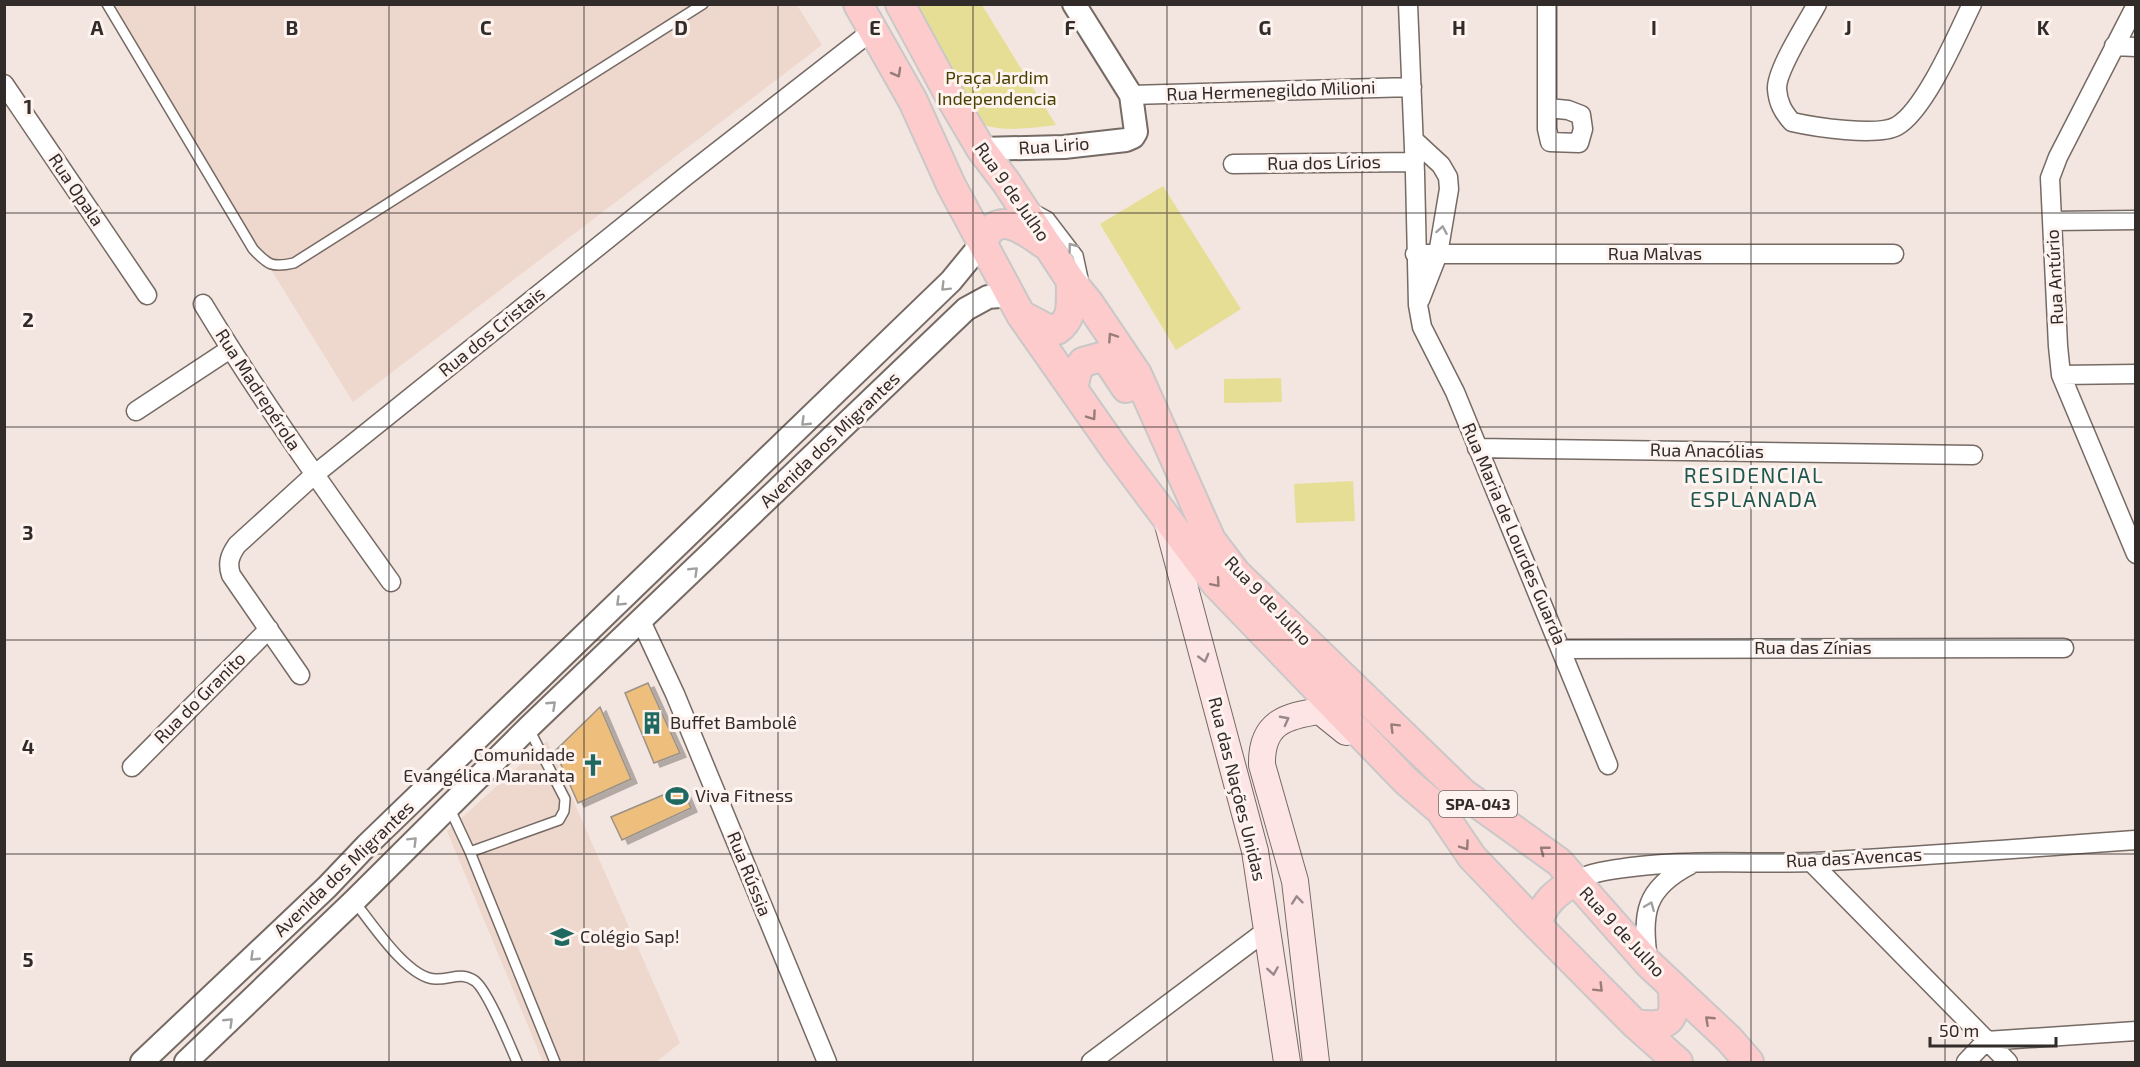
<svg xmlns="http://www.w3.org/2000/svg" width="2140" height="1067" font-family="'Exo 2',sans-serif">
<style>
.built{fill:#eed8ce}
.green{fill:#e7de96}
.building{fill:#eebe7c;stroke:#9a9288;stroke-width:1.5;filter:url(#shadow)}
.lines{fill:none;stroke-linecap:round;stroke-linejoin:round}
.service-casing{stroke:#766a64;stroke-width:12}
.minor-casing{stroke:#766a64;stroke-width:21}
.tertiary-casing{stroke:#766a64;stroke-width:26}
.secondary-casing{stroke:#766a64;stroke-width:28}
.primary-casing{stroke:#c9c8c8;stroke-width:32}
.service{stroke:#fff;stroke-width:9}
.minor{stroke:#fff;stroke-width:18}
.tertiary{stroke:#fff;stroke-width:22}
.secondary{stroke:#fee5e5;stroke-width:26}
.primary{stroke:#fdcbcb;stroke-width:28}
.oneway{stroke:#977c7a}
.oneway2{stroke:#a2a09f}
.oneway3{stroke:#988888}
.grid{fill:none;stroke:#312c2a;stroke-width:1.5;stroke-opacity:0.55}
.labels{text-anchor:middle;stroke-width:6;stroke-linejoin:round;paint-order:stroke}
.shield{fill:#fef3ee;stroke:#6e6865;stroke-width:1.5}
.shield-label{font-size:16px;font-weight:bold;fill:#312c2a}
.park-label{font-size:18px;fill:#484000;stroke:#fef3ee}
.street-label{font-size:18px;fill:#312c2a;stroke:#fef3ee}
.poi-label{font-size:18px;fill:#312c2a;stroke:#fef3ee;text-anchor:start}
.quarter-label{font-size:21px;letter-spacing:1.5px;fill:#1d5750;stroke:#fef3ee}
.grid-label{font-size:20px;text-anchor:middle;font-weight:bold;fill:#312c2a;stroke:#fef3ee;stroke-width:6;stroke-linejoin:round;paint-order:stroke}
</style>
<defs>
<filter id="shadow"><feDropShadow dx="6" dy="4" stdDeviation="0" flood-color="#0004"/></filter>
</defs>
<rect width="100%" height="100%" fill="#f3e5df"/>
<path class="built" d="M 107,5 L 797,5 L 822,45 L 353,402 Z
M 547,741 L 680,1043 L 656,1062 L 543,1062 L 447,831 Z"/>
<path class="green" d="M 914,5 L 982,5 L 1056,125 C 1031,128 1008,132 983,125 Z
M 1163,186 L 1241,309 L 1176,350 L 1100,224 Z
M 1281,378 L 1282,402 L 1224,403 L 1224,379 Z
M 1353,481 L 1355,521 L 1296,523 L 1294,484 Z"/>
<path class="building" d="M 648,683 L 680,753 L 654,763 L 625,693 Z
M 600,707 L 631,779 L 578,803 L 555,751 Z
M 682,787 L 691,808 L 622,840 L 611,817 Z"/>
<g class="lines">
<g class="service-casing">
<path id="service" d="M 107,4 L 253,249 C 268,265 272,268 294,263 L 703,4
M 1036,210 L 1049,217 L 1078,255 L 1084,283
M 449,807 L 470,852 L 555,1062
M 470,852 L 559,820 L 564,811 L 565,799 L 529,729
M 354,901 C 371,922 407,978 435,979 C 450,980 461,971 475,981 C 488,991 510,1046 517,1062"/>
</g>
<g class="minor-casing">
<path id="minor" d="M 1408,4 L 1415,173 L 1418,305 L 1422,327 L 1455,392 L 1608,765
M 1547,4 L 1547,129 L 1550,142 L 1579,143 L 1583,129 L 1581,115 L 1568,110 L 1548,108
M 1817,4 C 1807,23 1776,70 1777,89 C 1778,103 1783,112 1792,122 C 1814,127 1878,137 1897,126 C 1925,110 1957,35 1972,4
M 2136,5 L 2058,157 L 2050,178 L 2058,346 L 2061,375 L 2136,554
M 2114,46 L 2136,47
M 4,84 L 147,295
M 1131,95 L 1412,87
M 1414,140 L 1441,165 L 1448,177 L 1449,189 L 1438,254 L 1420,300
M 1233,164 L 1415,162
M 2052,221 L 2136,220
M 1415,254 L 1894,254
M 203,304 C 261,400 326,491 391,582
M 2061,375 L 2136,374
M 136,411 L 230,349
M 1477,448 L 1973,455
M 641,621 L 675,694 L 827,1062
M 1562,649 L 2064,648
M 300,675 L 231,575 C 227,563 230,555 237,545 L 314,475 L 686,176 L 873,30
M 132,767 L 269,629
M 1811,862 L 2008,1062
M 1575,881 C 1593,871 1612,870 1632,867 C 1692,859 1753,864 1813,862 C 1921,856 2028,848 2136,840
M 1648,961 C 1642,913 1644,889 1690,865
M 1091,1062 L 1267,930
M 1966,1062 L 1986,1041 L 2136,1031"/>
</g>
<g class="tertiary-casing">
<path id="tertiary" d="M 981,149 L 1064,147 L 1126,140 L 1133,137 L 1136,132 L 1131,95 L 1074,4
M 142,1062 L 327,887 L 367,845 L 951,281 L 983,242
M 186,1062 L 354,901 L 529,727 L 966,309 L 988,297 L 1010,295"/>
</g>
<g class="secondary-casing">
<path id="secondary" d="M 1167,521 L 1255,851 L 1287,1062
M 1316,1062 L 1295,881 L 1262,765 C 1261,723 1285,716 1320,711 L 1346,732"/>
</g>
<g class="primary-casing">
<path id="primary" d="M 858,4 L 913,101 L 951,185 L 1021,315 L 1117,452 L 1216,584 L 1406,781 L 1440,810 L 1472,857 L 1536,924 L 1635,1024 L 1678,1062
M 900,4 L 952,100 L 981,149 L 1006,182 L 1071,281 L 1089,303 L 1137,374 L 1211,540 L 1236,573 L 1463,793 L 1559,862 L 1648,963 L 1729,1039 L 1749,1062
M 983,242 C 997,208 1024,230 1044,244
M 1021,315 L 1046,328 L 1057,330 C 1075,317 1070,302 1071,281
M 1073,389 L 1077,371 L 1083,362 L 1101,357 L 1110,364 L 1126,388
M 1536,924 C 1546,901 1554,894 1575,881
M 1635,1024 C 1671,1029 1677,1020 1672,986"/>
</g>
<use href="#service" class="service"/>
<use href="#minor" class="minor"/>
<use href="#tertiary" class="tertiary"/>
<use href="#secondary" class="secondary"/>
<use href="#primary" class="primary"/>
</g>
<defs><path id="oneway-chevron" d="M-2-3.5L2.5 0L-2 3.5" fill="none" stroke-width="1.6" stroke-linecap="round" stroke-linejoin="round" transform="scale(1.5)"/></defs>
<g class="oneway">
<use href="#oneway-chevron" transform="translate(897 73) rotate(61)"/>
<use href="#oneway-chevron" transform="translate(1112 337) rotate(-124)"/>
<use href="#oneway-chevron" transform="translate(1092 416) rotate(55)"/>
<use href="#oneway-chevron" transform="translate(1216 583) rotate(49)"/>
<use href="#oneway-chevron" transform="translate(1394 727) rotate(-135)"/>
<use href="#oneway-chevron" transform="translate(1465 846) rotate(55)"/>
<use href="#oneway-chevron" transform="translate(1544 850) rotate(-142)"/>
<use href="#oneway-chevron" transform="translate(1599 988) rotate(45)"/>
<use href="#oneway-chevron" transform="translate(1709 1020) rotate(-137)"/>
</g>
<g class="oneway2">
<use href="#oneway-chevron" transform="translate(1442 230) rotate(-80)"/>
<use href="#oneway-chevron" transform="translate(1072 247) rotate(-127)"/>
<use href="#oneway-chevron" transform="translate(945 287) rotate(135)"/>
<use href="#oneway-chevron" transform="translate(805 422) rotate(136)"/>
<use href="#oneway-chevron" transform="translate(694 571) rotate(-44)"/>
<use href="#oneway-chevron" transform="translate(620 602) rotate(136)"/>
<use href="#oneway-chevron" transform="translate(552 705) rotate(-43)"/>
<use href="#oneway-chevron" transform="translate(413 841) rotate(-45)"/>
<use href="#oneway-chevron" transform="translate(1650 906) rotate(-68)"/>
<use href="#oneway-chevron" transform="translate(254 957) rotate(136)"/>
<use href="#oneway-chevron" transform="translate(229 1022) rotate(-44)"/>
</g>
<g class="oneway3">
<use href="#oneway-chevron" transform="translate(1204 658) rotate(75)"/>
<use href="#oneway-chevron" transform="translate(1285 720) rotate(-28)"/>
<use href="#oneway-chevron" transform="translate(1297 900) rotate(-96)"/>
<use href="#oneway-chevron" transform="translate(1273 971) rotate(81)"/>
</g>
<path class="grid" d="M 195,4 L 195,1062M 389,4 L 389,1062M 584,4 L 584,1062M 778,4 L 778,1062M 973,4 L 973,1062M 1167,4 L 1167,1062M 1362,4 L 1362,1062M 1556,4 L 1556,1062M 1751,4 L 1751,1062M 1945,4 L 1945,1062M 4,213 L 2136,213M 4,427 L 2136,427M 4,640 L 2136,640M 4,854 L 2136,854"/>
<defs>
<g id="building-bare" transform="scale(1.8)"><path d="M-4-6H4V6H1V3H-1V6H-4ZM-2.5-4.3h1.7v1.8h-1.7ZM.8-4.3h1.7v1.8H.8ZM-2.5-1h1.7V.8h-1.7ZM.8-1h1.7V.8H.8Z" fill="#1f6961" stroke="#fef3ee" stroke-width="2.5" paint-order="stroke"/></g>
<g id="church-bare" transform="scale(1.8)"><path d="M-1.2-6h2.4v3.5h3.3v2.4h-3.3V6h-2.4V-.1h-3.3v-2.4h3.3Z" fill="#1f6961" stroke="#fef3ee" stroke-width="2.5" paint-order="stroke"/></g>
<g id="stadium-bare" transform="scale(1.8)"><path d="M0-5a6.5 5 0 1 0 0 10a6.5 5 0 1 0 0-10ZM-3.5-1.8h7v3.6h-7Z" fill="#1f6961" stroke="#fef3ee" stroke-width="2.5" paint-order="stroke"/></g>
<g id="school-bare" transform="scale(1.8)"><path d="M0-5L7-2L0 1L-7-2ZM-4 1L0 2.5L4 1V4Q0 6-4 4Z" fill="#1f6961" stroke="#fef3ee" stroke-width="2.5" paint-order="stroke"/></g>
</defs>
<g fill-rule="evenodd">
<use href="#building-bare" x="652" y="723"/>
<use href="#church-bare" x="593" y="765"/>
<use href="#stadium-bare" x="677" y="796"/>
<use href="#school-bare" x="562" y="937"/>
</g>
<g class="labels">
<rect class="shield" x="1439" y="791" width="78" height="26" rx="4.5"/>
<g class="shield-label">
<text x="1478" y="810">SPA-043</text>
</g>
<g class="park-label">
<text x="997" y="84">Praça Jardim<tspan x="997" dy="21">Independencia</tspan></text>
</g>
<g class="street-label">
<text transform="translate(1271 91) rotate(-2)" y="6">Rua Hermenegildo Milioni</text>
<text transform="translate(1054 146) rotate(-4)" y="6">Rua Lirio</text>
<text transform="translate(1324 163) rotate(-1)" y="6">Rua dos Lírios</text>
<text transform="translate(76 190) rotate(56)" y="6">Rua Opala</text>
<text transform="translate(1012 192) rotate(55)" y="6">Rua 9 de Julho</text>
<text x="1655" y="260">Rua Malvas</text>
<text transform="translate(2055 277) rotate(-93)" y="6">Rua Antúrio</text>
<text transform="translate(492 332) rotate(-39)" y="6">Rua dos Cristais</text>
<text transform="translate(258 390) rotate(57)" y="6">Rua Madrepérola</text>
<text transform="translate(830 440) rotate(-44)" y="6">Avenida dos Migrantes</text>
<text transform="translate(1707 451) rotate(1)" y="6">Rua Anacólias</text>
<text transform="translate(1514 534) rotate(67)" y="6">Rua Maria de Lourdes Guarda</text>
<text transform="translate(1268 601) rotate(46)" y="6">Rua 9 de Julho</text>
<text x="1813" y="654">Rua das Zínias</text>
<text transform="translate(200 698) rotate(-45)" y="6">Rua do Granito</text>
<text transform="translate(1237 789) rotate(76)" y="6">Rua das Nações Unidas</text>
<text transform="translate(1854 858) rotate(-3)" y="6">Rua das Avencas</text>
<text transform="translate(344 869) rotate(-44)" y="6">Avenida dos Migrantes</text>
<text transform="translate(749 874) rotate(68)" y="6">Rua Rússia</text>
<text transform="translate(1622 932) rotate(47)" y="6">Rua 9 de Julho</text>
</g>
<g class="poi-label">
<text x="670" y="729">Buffet Bambolê</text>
<text x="575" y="761" text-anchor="end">Comunidade<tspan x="575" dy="21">Evangélica Maranata</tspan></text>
<text x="695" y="802">Viva Fitness</text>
<text x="580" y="943">Colégio Sap!</text>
</g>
<g class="quarter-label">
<text x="1754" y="483">RESIDENCIAL<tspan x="1754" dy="24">ESPLANADA</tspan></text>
</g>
</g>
<g class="grid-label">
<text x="97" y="35">A</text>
<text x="292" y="35">B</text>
<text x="486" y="35">C</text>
<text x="681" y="35">D</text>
<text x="875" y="35">E</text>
<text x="1070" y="35">F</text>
<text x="1265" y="35">G</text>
<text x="1459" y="35">H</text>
<text x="1654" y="35">I</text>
<text x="1848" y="35">J</text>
<text x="2043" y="35">K</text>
<text x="28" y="114">1</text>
<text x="28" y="327">2</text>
<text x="28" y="540">3</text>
<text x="28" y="754">4</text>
<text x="28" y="967">5</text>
</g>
<rect width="2140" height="1067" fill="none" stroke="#312c2a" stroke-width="12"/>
<path d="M1930 1037v9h126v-9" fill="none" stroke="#312c2a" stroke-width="3"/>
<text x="1939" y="1037" font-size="18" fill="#312c2a" stroke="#fef3ee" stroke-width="4.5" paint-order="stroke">50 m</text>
</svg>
